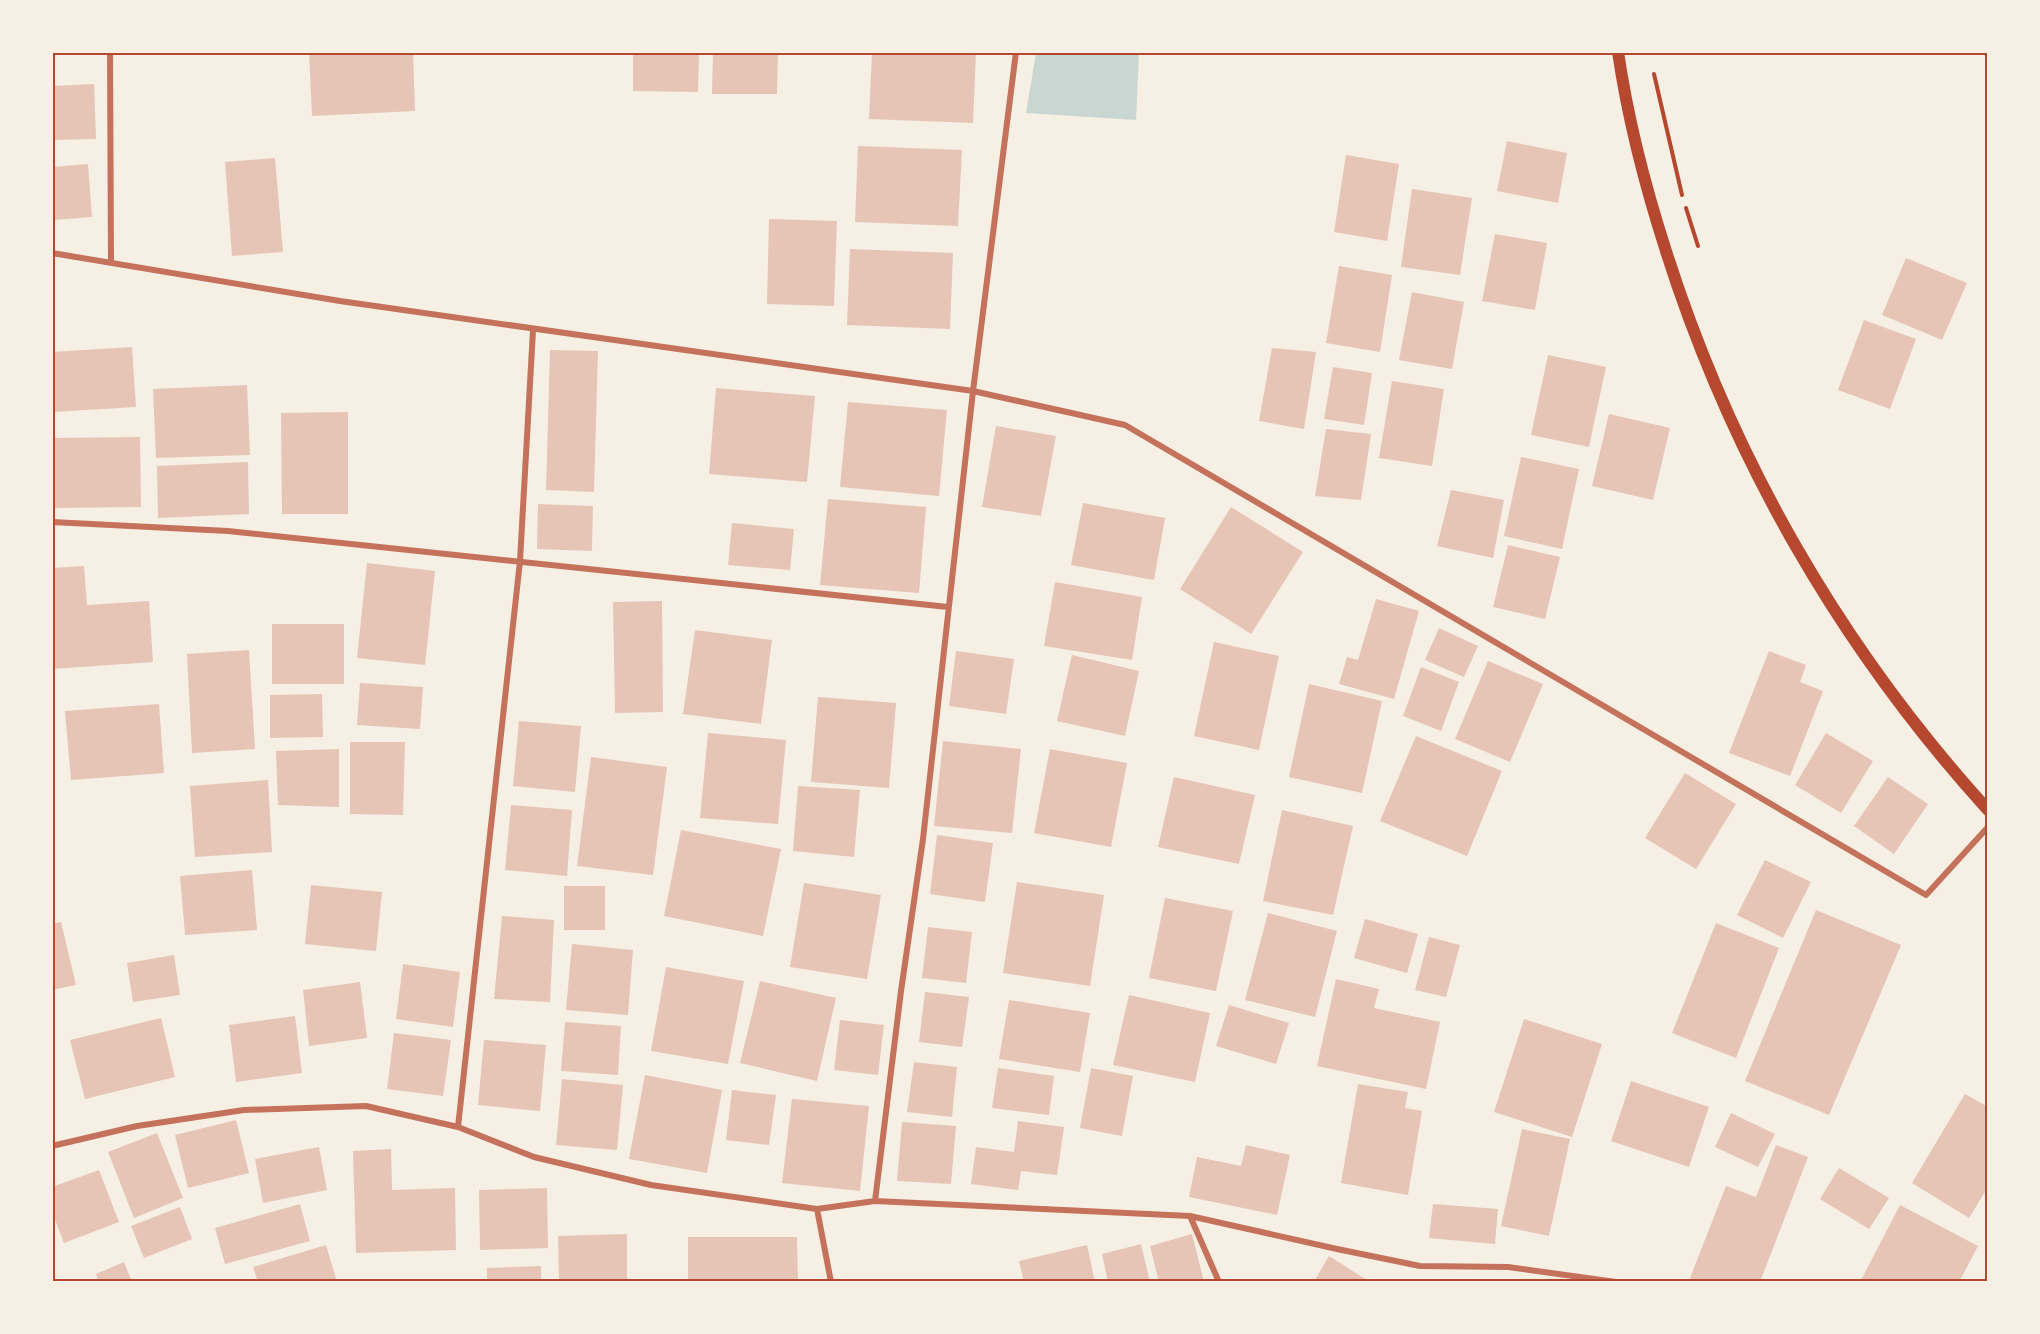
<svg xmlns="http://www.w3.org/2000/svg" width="2040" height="1334" font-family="Inter,sans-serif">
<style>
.water{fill:#c9d6d2}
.building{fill:#e6c5b7}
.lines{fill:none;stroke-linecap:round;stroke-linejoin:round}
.path{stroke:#b5482f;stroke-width:4}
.minor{stroke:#c5725c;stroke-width:6}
.secondary{stroke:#b5482f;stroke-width:12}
.neatline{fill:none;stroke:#b5482f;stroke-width:2}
</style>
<rect width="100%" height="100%" fill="#f6efe4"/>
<path class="water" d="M 1036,53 L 1139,53 L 1136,120 L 1026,113 Z"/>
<path class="building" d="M 309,52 L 413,52 L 415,111 L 312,116 Z
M 633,52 L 699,52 L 698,92 L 633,91 Z
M 713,52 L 778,52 L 777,94 L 712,94 Z
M 872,52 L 976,52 L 973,123 L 869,119 Z
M 94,84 L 96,139 L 52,140 L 52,86 Z
M 1507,141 L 1567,153 L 1558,203 L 1497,191 Z
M 858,146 L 962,150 L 958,226 L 855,222 Z
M 1346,155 L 1399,164 L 1387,241 L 1334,232 Z
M 275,158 L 283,252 L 232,256 L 225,162 Z
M 88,164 L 92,217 L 52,220 L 52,167 Z
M 1412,189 L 1472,198 L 1460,275 L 1401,267 Z
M 769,219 L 837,221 L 834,306 L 767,304 Z
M 1495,234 L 1547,243 L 1535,310 L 1482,301 Z
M 850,249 L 953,253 L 950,329 L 847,325 Z
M 1906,258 L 1967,283 L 1942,340 L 1882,315 Z
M 1339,266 L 1392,275 L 1380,352 L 1326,343 Z
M 1412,292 L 1464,302 L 1452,369 L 1399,360 Z
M 1864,320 L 1916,339 L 1890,409 L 1838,390 Z
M 132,347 L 136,407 L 52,412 L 52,352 Z
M 1272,348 L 1316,352 L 1304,429 L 1259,421 Z
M 550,350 L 598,351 L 594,492 L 546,490 Z
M 1548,355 L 1606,367 L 1589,447 L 1531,435 Z
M 1333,367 L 1372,373 L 1364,425 L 1324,419 Z
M 1392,381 L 1444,389 L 1432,466 L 1379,458 Z
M 247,385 L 250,455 L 156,458 L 153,389 Z
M 716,388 L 815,396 L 807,482 L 709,474 Z
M 848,402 L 947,410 L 939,496 L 840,487 Z
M 348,412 L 348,514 L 282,514 L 281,413 Z
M 1609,414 L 1670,428 L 1653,500 L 1592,486 Z
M 996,426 L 1056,436 L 1041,516 L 982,507 Z
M 1326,429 L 1371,434 L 1361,500 L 1315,496 Z
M 140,437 L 141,507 L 52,508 L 52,438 Z
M 1521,457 L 1579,469 L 1562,549 L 1504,536 Z
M 248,462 L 249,514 L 158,518 L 157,466 Z
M 1451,490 L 1504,500 L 1493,558 L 1437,546 Z
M 828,499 L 926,507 L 919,593 L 820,585 Z
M 1083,503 L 1165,518 L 1154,580 L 1071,565 Z
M 538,504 L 593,506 L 592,551 L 537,549 Z
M 1231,507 L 1303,552 L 1251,634 L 1180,589 Z
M 732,523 L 794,529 L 790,570 L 728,565 Z
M 1508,545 L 1560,557 L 1545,619 L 1493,607 Z
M 367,563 L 435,571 L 425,665 L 357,658 Z
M 84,566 L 87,605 L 149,601 L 153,662 L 52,669 L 52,568 Z
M 1055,582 L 1142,597 L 1132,660 L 1044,646 Z
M 1376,599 L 1419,611 L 1394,699 L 1339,684 L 1347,657 L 1358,660 Z
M 662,601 L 663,712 L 615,713 L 613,602 Z
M 272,624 L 344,624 L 344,684 L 272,684 Z
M 1439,628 L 1478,646 L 1464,677 L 1425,660 Z
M 695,630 L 772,640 L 761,724 L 683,714 Z
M 1214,642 L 1279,656 L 1259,750 L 1194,736 Z
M 249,650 L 255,749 L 192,753 L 187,654 Z
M 956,651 L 1014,659 L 1006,714 L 949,706 Z
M 1769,651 L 1806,665 L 1800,682 L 1823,691 L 1790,776 L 1729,753 Z
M 1072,655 L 1139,671 L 1125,736 L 1057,721 Z
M 1488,661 L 1543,684 L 1510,762 L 1455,739 Z
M 1421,667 L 1459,682 L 1441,731 L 1403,716 Z
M 360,683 L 423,687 L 420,729 L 357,725 Z
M 1309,684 L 1382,701 L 1362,793 L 1289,777 Z
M 322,694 L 323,737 L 270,738 L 270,695 Z
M 818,697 L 896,703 L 889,788 L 811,782 Z
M 159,704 L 164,773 L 71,780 L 65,711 Z
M 519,721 L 581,726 L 575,792 L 513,786 Z
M 708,733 L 786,740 L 778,824 L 700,818 Z
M 1826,733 L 1873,761 L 1841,813 L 1795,785 Z
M 1416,736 L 1502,771 L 1467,856 L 1380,821 Z
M 943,741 L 1021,749 L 1012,833 L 934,826 Z
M 350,742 L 405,742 L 403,815 L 350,814 Z
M 339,749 L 339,807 L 278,805 L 276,751 Z
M 1050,749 L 1127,763 L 1111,847 L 1034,833 Z
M 591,757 L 667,767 L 653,875 L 577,866 Z
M 1685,773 L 1736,804 L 1696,869 L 1645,838 Z
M 1174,777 L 1255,795 L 1239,864 L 1158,847 Z
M 1888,777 L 1928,804 L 1894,854 L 1854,826 Z
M 268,780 L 272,852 L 195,857 L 190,786 Z
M 798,786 L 860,790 L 854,857 L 793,851 Z
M 511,805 L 572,810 L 567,876 L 505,870 Z
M 1282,810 L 1353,826 L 1333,915 L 1263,901 Z
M 681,830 L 781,849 L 763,936 L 664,916 Z
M 937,835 L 993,843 L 985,902 L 930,894 Z
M 1765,860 L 1811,882 L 1783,938 L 1737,915 Z
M 252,870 L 257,930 L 185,935 L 180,876 Z
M 1017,882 L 1104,895 L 1090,986 L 1003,973 Z
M 804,883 L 881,895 L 867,979 L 790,967 Z
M 311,885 L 382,892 L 376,951 L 305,944 Z
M 564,886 L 605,886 L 605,930 L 564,930 Z
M 1165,898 L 1233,911 L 1216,991 L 1149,978 Z
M 1816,910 L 1901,945 L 1829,1115 L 1745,1081 Z
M 1268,913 L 1337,931 L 1315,1017 L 1245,1000 Z
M 502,916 L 554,920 L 550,1002 L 494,999 Z
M 1365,919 L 1418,934 L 1407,973 L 1354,958 Z
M 61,922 L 76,985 L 52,990 L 52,924 Z
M 1716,923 L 1779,948 L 1736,1058 L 1672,1033 Z
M 928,927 L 972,932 L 966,983 L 922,978 Z
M 1429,937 L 1460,945 L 1446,997 L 1415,990 Z
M 572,944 L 633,950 L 628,1015 L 566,1010 Z
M 174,955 L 180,995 L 133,1002 L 127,963 Z
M 403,964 L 460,972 L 453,1027 L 396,1019 Z
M 666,967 L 744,981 L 728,1064 L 651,1051 Z
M 1336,979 L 1379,989 L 1374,1008 L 1440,1022 L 1426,1089 L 1317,1066 Z
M 760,981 L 836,998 L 817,1081 L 740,1063 Z
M 360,982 L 367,1038 L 309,1046 L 303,990 Z
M 925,992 L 969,997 L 962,1047 L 919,1042 Z
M 1129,995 L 1210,1013 L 1195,1082 L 1113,1065 Z
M 1009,1000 L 1090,1013 L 1080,1072 L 999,1059 Z
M 1229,1005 L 1289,1023 L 1276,1064 L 1216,1046 Z
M 295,1016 L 302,1073 L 236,1082 L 229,1025 Z
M 161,1018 L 175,1077 L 85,1099 L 70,1040 Z
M 1524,1019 L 1602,1044 L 1572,1137 L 1494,1112 Z
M 840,1020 L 884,1025 L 878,1075 L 834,1070 Z
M 565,1022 L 621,1026 L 618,1075 L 561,1071 Z
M 394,1033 L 451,1040 L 443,1096 L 387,1089 Z
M 484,1040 L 546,1045 L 540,1111 L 478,1105 Z
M 914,1062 L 957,1067 L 952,1117 L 907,1112 Z
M 998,1068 L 1054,1076 L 1049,1115 L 992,1108 Z
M 1091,1068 L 1133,1076 L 1122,1136 L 1080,1128 Z
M 645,1075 L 722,1090 L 707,1173 L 629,1159 Z
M 562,1079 L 623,1085 L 617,1150 L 556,1145 Z
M 1631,1081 L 1709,1107 L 1689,1167 L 1611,1141 Z
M 1358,1084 L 1408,1092 L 1405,1108 L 1422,1111 L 1408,1195 L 1341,1183 Z
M 732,1090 L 776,1095 L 769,1145 L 726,1140 Z
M 1965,1094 L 1988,1107 L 1988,1187 L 1969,1218 L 1912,1183 Z
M 792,1099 L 869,1106 L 860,1191 L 782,1183 Z
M 1731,1113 L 1775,1134 L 1758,1167 L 1715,1147 Z
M 236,1120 L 249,1173 L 188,1188 L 175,1135 Z
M 1018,1121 L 1064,1127 L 1057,1175 L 1021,1171 L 1018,1190 L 971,1184 L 976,1147 L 1014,1152 Z
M 902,1122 L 956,1126 L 951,1184 L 897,1181 Z
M 1522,1129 L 1570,1139 L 1549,1236 L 1501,1226 Z
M 157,1133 L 183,1198 L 134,1218 L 108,1152 Z
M 1246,1145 L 1290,1155 L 1277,1215 L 1189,1197 L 1197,1157 L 1241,1166 Z
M 1776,1145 L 1808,1157 L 1760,1282 L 1700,1282 L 1690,1278 L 1726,1186 L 1756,1197 Z
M 319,1147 L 327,1190 L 263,1203 L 255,1159 Z
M 391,1149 L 392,1190 L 455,1188 L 456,1250 L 356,1253 L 353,1151 Z
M 1839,1168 L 1889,1198 L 1869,1229 L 1820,1199 Z
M 99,1170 L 119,1222 L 64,1243 L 52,1212 L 52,1187 Z
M 547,1188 L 548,1248 L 480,1250 L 479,1190 Z
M 300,1204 L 310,1241 L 225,1264 L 215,1228 Z
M 1433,1204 L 1498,1209 L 1495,1244 L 1429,1238 Z
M 1900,1205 L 1978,1246 L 1959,1282 L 1860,1282 Z
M 180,1207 L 192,1239 L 144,1258 L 131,1226 Z
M 627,1234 L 627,1282 L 559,1282 L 558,1236 Z
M 1192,1234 L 1204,1282 L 1159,1282 L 1150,1246 Z
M 688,1237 L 797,1237 L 798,1282 L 688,1282 Z
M 1141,1244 L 1150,1282 L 1108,1282 L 1102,1254 Z
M 326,1245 L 337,1282 L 258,1282 L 253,1267 Z
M 1087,1245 L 1095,1282 L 1024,1282 L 1019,1261 Z
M 1329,1256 L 1370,1282 L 1314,1282 Z
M 124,1262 L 132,1282 L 99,1282 L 96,1274 Z
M 541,1266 L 541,1282 L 487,1282 L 487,1268 Z"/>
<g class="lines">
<path class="path" d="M 1654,74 L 1682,195
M 1686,208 L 1698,246"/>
<path class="minor" d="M 110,52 L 111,263
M 1016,52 L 973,391 L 1125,425 L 1926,895 L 1988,827
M 52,253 L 340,301 L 973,391 L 923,839 L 901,991 L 875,1201
M 52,522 L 228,531 L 948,607
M 458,1127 L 520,561 L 533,330
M 52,1146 L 137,1126 L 244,1110 L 366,1106 L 458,1127 L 534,1157 L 651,1185 L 817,1209 L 875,1201 L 1190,1216 L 1337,1249 L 1420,1266 L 1508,1267 L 1616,1282
M 817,1209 L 831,1282
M 1190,1216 L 1219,1282"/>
<path class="secondary" d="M 1618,52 C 1628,120 1645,186 1666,251 C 1732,459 1841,648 1988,810"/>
</g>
<rect width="2040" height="1334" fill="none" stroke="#f6efe4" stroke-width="108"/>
<rect x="54" y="54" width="1932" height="1226" class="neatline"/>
</svg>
